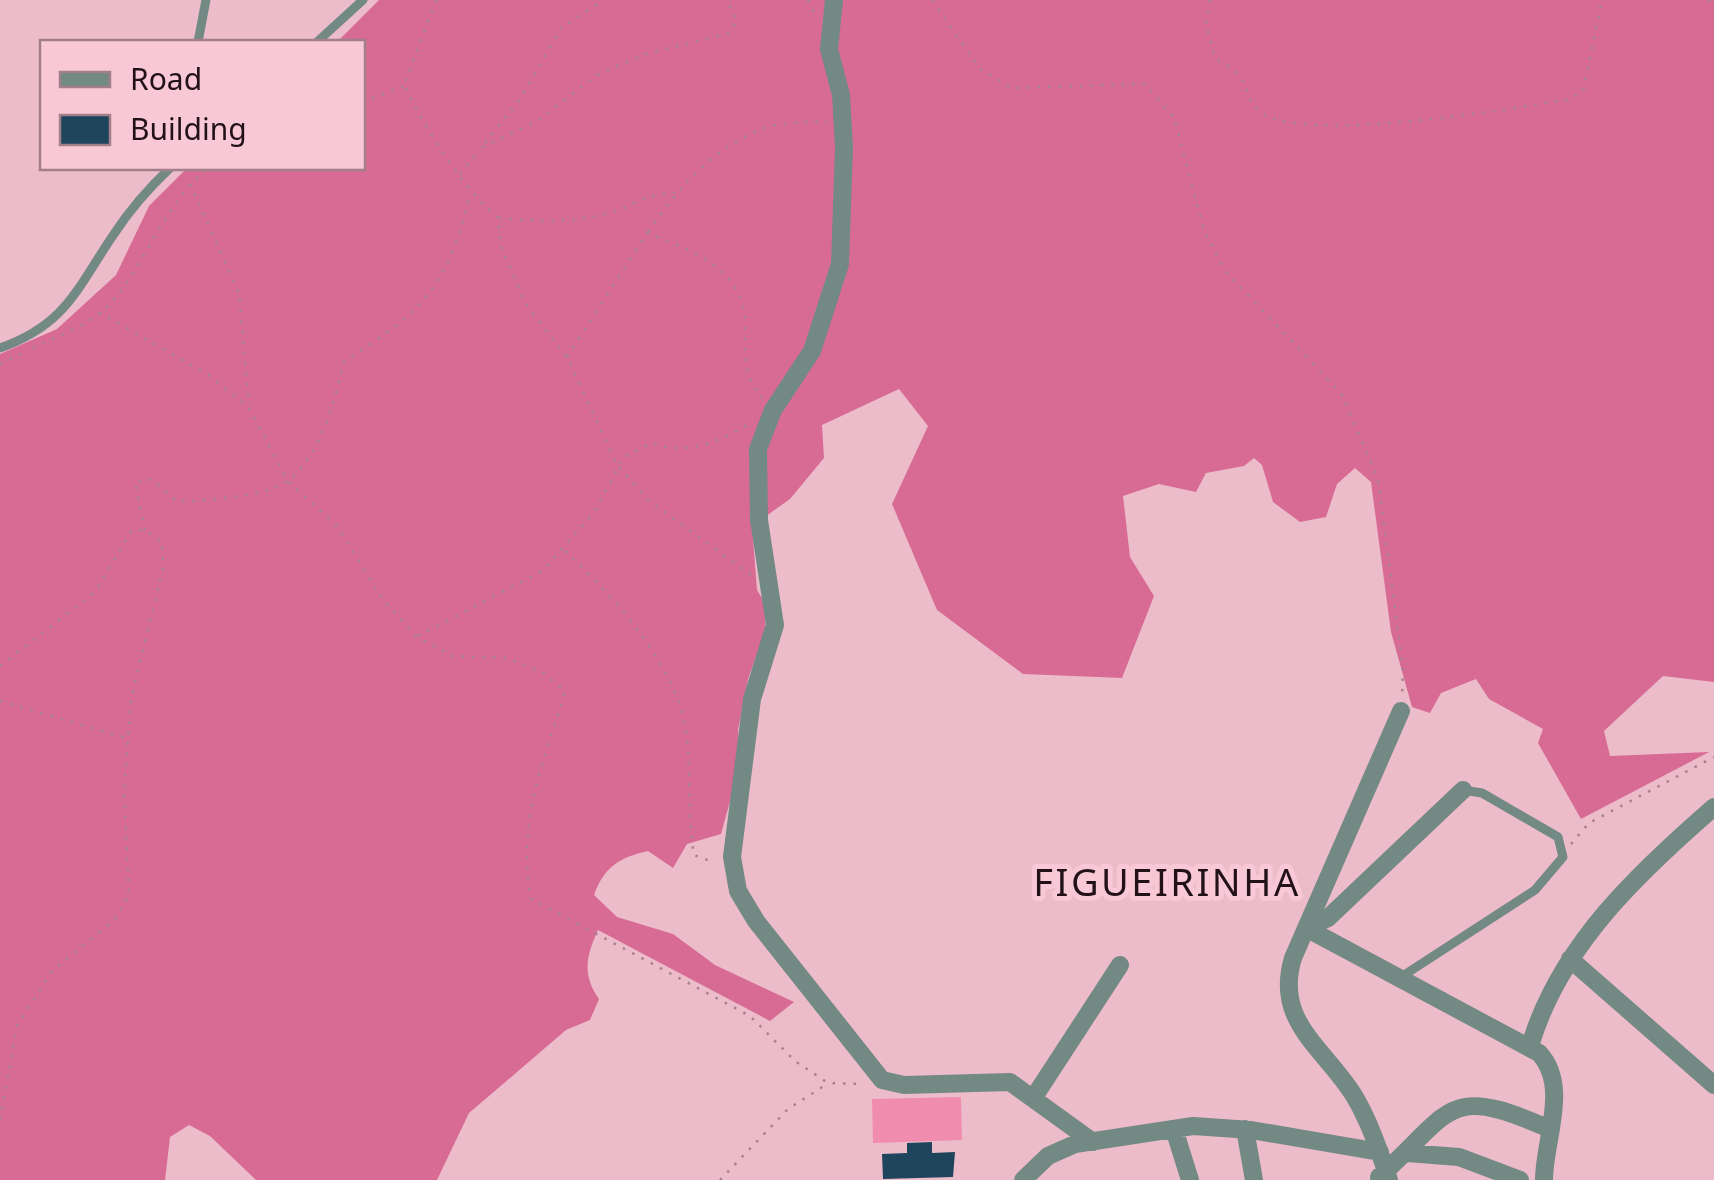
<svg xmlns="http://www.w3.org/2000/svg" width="1714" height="1180" font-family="'Noto Sans',sans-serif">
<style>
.green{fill:#f08cae}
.forest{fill:#d86b93}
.building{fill:#1f455c}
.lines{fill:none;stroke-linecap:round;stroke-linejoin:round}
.path{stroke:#a7828c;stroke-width:2.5;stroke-dasharray:2.5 8;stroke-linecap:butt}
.service{stroke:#738984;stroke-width:9}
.minor{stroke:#738984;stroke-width:18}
.labels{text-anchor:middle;stroke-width:10;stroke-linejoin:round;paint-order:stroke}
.neighbourhood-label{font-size:38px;letter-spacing:2.5px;fill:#221217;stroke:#f9c8d7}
</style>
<rect width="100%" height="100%" fill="#ecbcca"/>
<path class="green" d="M 961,1097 L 962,1140 L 873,1143 L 872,1099 Z"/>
<path class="forest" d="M 379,0 L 1714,0 L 1714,682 L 1663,676 L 1604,731 L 1610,756 L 1709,752 L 1581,819 L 1538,743 L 1543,729 L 1489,699 L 1476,679 L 1441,693 L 1430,713 L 1412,707 L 1391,632 L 1371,482 L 1355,468 L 1337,484 L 1326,517 L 1300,522 L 1273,502 L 1262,465 L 1254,458 L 1244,466 L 1206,473 L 1196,492 L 1159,484 L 1123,496 L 1130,557 L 1154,596 L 1122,678 L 1023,674 L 937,610 L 892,504 L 928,426 L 899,389 L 822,425 L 824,458 L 790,499 L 752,526 L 757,590 L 766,605 L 765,631 L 748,679 L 738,730 L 740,765 L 721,834 L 687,844 L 673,868 L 648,851 C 620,857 604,867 594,895 L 617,917 L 673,934 L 715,965 L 794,1002 L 770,1021 L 598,930 C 586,956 582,975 599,999 L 590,1020 L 566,1030 L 469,1113 L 437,1180 L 256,1180 L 210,1136 L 189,1125 L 170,1137 L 165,1180 L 0,1180 L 0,354 L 57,329 L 116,275 L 149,206 L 187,168 L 362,168 L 362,42 L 337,42 Z"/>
<path class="building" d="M 932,1142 L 932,1153 L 955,1152 L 953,1177 L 883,1179 L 882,1154 L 907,1153 L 907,1143 Z"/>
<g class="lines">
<path class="path" d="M 436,0 L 404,85 C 426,130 461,186 498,218 L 501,247 L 527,306 L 567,357 L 617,465 L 647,499 L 752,576
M 808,0 L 816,17
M 932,0 L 980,69 L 1012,88 L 1145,84 L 1174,118 L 1204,230 L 1225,271 L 1341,393 L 1378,479 L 1403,670 L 1402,695
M 1210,0 L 1206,24 L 1215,58 C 1222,63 1235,69 1240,76 C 1250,91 1246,103 1263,114 C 1312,143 1510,109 1570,99 L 1583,91 L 1602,0
M 1708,0 L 1714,2
M 362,102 L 403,86
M 485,143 L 520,99 L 561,28 L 603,0
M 482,147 L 536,122 L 597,75 L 645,54 L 729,33 L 737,21 L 727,0
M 460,174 L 480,149
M 190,184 L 239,293 L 249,405
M 499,218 C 537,221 572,224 609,213 C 635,206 644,193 675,193
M 648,232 C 678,188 713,147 765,128 C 783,121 808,123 827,121
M 99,312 L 210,376 L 249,408 L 288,481 L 337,526 L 383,600 L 417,637 L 453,656 L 506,658 L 541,671 L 565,691 C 543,765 517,820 531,899 L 750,1016 L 795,1061 L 828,1083 L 864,1084
M 33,348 C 57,336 88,326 108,306 C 147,264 163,203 209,168
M 567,357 L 647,233 C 689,249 745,269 745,323 C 745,352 742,374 762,398
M 0,364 L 21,354
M 145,530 L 135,482 L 152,479 L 176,501 C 201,502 270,496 289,480 C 322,451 335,401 344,361 C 420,314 450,285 469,195
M 565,551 C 610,593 666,654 683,715 C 693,754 686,811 694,855 L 715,863
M 418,636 L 542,571 L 593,514 L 624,457 L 651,443 C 687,455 717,443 749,424
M 0,666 L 95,592 L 131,531 L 145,530 L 162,542 L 163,568 L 131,699 L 124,793 L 129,895 L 115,919 L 52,971 L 17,1026 L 0,1120
M 0,701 L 126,738
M 1571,844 L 1589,823 L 1714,757
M 720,1180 L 788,1109 L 827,1084"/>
<path class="service" d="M 198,42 L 206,0
M 317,42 L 363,0
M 0,348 C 67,324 77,288 114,234 C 129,211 150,187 170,168
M 1401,977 L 1535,890 L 1563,857 L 1558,837 L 1482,793 L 1463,790"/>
<path class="minor" d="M 834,0 L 829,49 L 841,95 L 844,147 L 840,264 L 812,351 L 773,410 L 758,449 L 759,520 L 775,625 L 752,699 L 732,857 L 738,891 L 756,921 L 882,1080 L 904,1085 L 1010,1082 L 1093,1142
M 1306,928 L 1539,1053 C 1570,1086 1544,1140 1544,1180
M 1306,928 L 1328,918 L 1463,790
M 1570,959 L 1714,1085
M 1530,1046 C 1559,947 1638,873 1714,807
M 1034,1097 L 1120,965
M 1174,1129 L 1190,1180
M 1245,1129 L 1254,1180
M 1407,1153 L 1459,1157 L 1520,1180
M 1379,1177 C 1454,1110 1445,1083 1550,1129
M 1023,1180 L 1048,1156 L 1075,1144 L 1193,1126 L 1251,1130 L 1380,1152
M 1389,1180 C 1379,1150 1369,1120 1353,1094 C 1323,1047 1274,1021 1293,958 L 1401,711"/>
</g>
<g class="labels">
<g class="neighbourhood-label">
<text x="1167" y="896">FIGUEIRINHA</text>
</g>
</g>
<rect x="40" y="40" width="325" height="130" fill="#f9c8d7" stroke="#a37f8a" stroke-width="2.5"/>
<rect x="60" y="72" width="50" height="15" fill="#738984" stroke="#a37f8a" stroke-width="2.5"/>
<text x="130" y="90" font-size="30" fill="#221217">Road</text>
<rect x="60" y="115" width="50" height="30" fill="#1f455c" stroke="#a37f8a" stroke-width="2.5"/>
<text x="130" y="140" font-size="30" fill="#221217">Building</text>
</svg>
